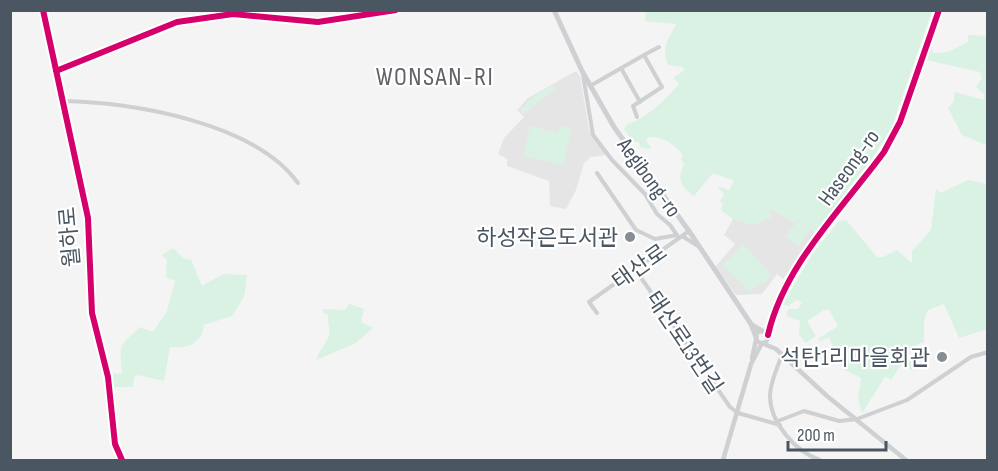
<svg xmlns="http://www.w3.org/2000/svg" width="998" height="471" font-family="'Sofia Sans Condensed','Noto Sans KR',sans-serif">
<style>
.education{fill:#e6e5e6}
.green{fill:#d9f2e3}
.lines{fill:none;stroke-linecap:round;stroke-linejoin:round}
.minor{stroke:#ced0d2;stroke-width:4}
.tertiary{stroke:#ced0d2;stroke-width:4.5}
.secondary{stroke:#ced0d4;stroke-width:5}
.cycleway-casing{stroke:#fff;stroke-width:10}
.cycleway{stroke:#d6006c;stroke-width:6}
.poi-dot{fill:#868d94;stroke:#fff;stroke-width:2}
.labels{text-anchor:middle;stroke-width:4.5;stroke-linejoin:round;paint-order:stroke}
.street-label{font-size:22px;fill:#4a5661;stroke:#fff}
.poi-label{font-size:22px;fill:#4a5661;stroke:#fff;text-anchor:end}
.quarter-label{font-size:26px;letter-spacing:1.5px;fill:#5f6368;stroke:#fff}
</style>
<rect width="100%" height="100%" fill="#f4f4f4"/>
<path class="education" d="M 576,71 L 580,76 L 589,130 L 606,155 L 591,157 L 584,163 L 576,190 L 566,209 L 550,206 L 549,181 L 507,166 L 507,159 L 498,154 L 504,138 L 524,117 L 517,110 L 528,98 Z
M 771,209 L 795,222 L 797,219 L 815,232 L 783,279 L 777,274 L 762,294 L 736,295 L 715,267 L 735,244 L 724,235 L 733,219 L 753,225 L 771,217 L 768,212 Z"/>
<path class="green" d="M 643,11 L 932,11 L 891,129 L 869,163 L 815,232 L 797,219 L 795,222 L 771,209 L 768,212 L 771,217 L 753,225 L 733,219 L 721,210 L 723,204 L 720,202 L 724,194 L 717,186 L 729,190 L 734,181 L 713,173 L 694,196 C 682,188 676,178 684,165 L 681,159 L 683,156 C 676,144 662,136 649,137 L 646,141 L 651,147 L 650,149 L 641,148 L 639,142 L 633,142 L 624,129 L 627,124 C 646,119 667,98 679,84 L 673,78 L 685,70 L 682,67 L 668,65 C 661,48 668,40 676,24 L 645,21 L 646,13 Z
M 967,35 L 987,36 L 986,145 L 962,135 L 948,108 L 954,101 L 955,92 L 983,100 L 985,95 L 976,87 L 982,78 L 980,72 L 926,60 L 931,44 L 933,53 L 948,52 L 969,41 Z
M 552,85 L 555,89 L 523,114 L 520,110 L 534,96 Z
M 530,126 L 558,133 L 560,126 L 571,129 L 564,165 L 523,156 Z
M 968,180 L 987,184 L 987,329 L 959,338 L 944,304 L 928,310 L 924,321 L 924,342 L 918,344 L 908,354 L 913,371 L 902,364 L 891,380 L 885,377 L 862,413 L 858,399 L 861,378 L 843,369 L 829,337 L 821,341 L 818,339 L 838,326 L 829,310 L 824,310 L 807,321 L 816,336 L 806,343 L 799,335 L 800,321 L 787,316 L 788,309 L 798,309 L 802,302 L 797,300 L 788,306 L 783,304 L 813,253 L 839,221 L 846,220 L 877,257 L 883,257 L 897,250 L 912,263 L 912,251 L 931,230 L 936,189 L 941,193 Z
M 797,221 L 810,230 L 798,247 L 786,236 Z
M 743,244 L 772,275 L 764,283 L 748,291 L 723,265 Z
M 173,248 L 183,258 L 191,260 L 202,286 L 223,274 L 247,275 L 244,297 L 232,316 L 204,325 C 201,344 188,349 170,347 L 164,381 L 138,375 L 134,377 L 133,387 L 114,387 L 112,374 L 122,373 C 119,342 119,347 140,327 L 153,332 L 167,311 L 175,281 L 166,277 L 167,260 L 162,255 Z
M 349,304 L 364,309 L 361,322 L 373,328 L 356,343 L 316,360 C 318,352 323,348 327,340 C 332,333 327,323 328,315 L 323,313 L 323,309 L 345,310 Z"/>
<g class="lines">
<path class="minor" d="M 644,55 L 659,47
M 621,68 L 640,102
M 56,71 L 177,22 L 233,14 L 318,22 L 396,10
M 583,75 L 593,135 L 612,160 L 645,194 L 657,214 L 670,225 L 679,238
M 590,86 L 644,55 L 662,87 L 633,106 L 637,117
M 63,101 C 133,102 255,123 298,183
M 597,173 L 636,230 L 655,239 L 677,235
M 682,236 L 698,246
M 635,269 L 730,407 L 738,413 L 780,425
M 597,313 L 589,302 L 689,231
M 782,354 C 778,367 770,382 770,396 C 770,423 796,452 820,460
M 778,421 L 804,411 L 839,421 L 857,419 L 907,400 L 971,357 L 988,352"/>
<path class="tertiary" d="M 43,10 L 88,218 L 92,313 L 108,377 L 115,444 L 122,460
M756 337a6 6 0 1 1 12 0a6 6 0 1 1-12 0Z
M 768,335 C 784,265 842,209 884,152 L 900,122 L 939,10
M 752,358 L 756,340
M 723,460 L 751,364 L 762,343 L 776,349 L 827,396 L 906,460"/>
<path class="secondary" d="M 554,10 L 582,71 L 614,127 L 689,231 L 751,324 L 756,337
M 752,325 L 762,331"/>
<g class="cycleway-casing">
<path id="cycleway" d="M 43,10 L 88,218 L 92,313 L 108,377 L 115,444 L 122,460
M 56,71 L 177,22 L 233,14 L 318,22 L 396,10
M 768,335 C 784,265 842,209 884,152 L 900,122 L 939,10"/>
</g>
<use href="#cycleway" class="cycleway"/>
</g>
<g class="poi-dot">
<circle cx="630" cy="237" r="6"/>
<circle cx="942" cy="357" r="6"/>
</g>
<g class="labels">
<g class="street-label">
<text transform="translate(848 167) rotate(-54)" y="8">Haseong-ro</text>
<text transform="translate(650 177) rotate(54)" y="8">Aegibong-ro</text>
<text transform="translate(69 237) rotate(-95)" y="8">월하로</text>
<text transform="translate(639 266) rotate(-35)" y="8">태산로</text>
<text transform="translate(685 342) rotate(56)" y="8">태산로13번길</text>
</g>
<g class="poi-label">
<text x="618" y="245">하성작은도서관</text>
<text x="930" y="365">석탄1리마을회관</text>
</g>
<g class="quarter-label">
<text x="435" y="85">WONSAN-RI</text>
</g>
</g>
<rect width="998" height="471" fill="none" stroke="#4a5661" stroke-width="24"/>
<path d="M788 441v9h98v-9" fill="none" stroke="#4a5661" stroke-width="3"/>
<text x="797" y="441" font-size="18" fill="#4a5661" stroke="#ffffff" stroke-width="4.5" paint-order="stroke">200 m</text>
</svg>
